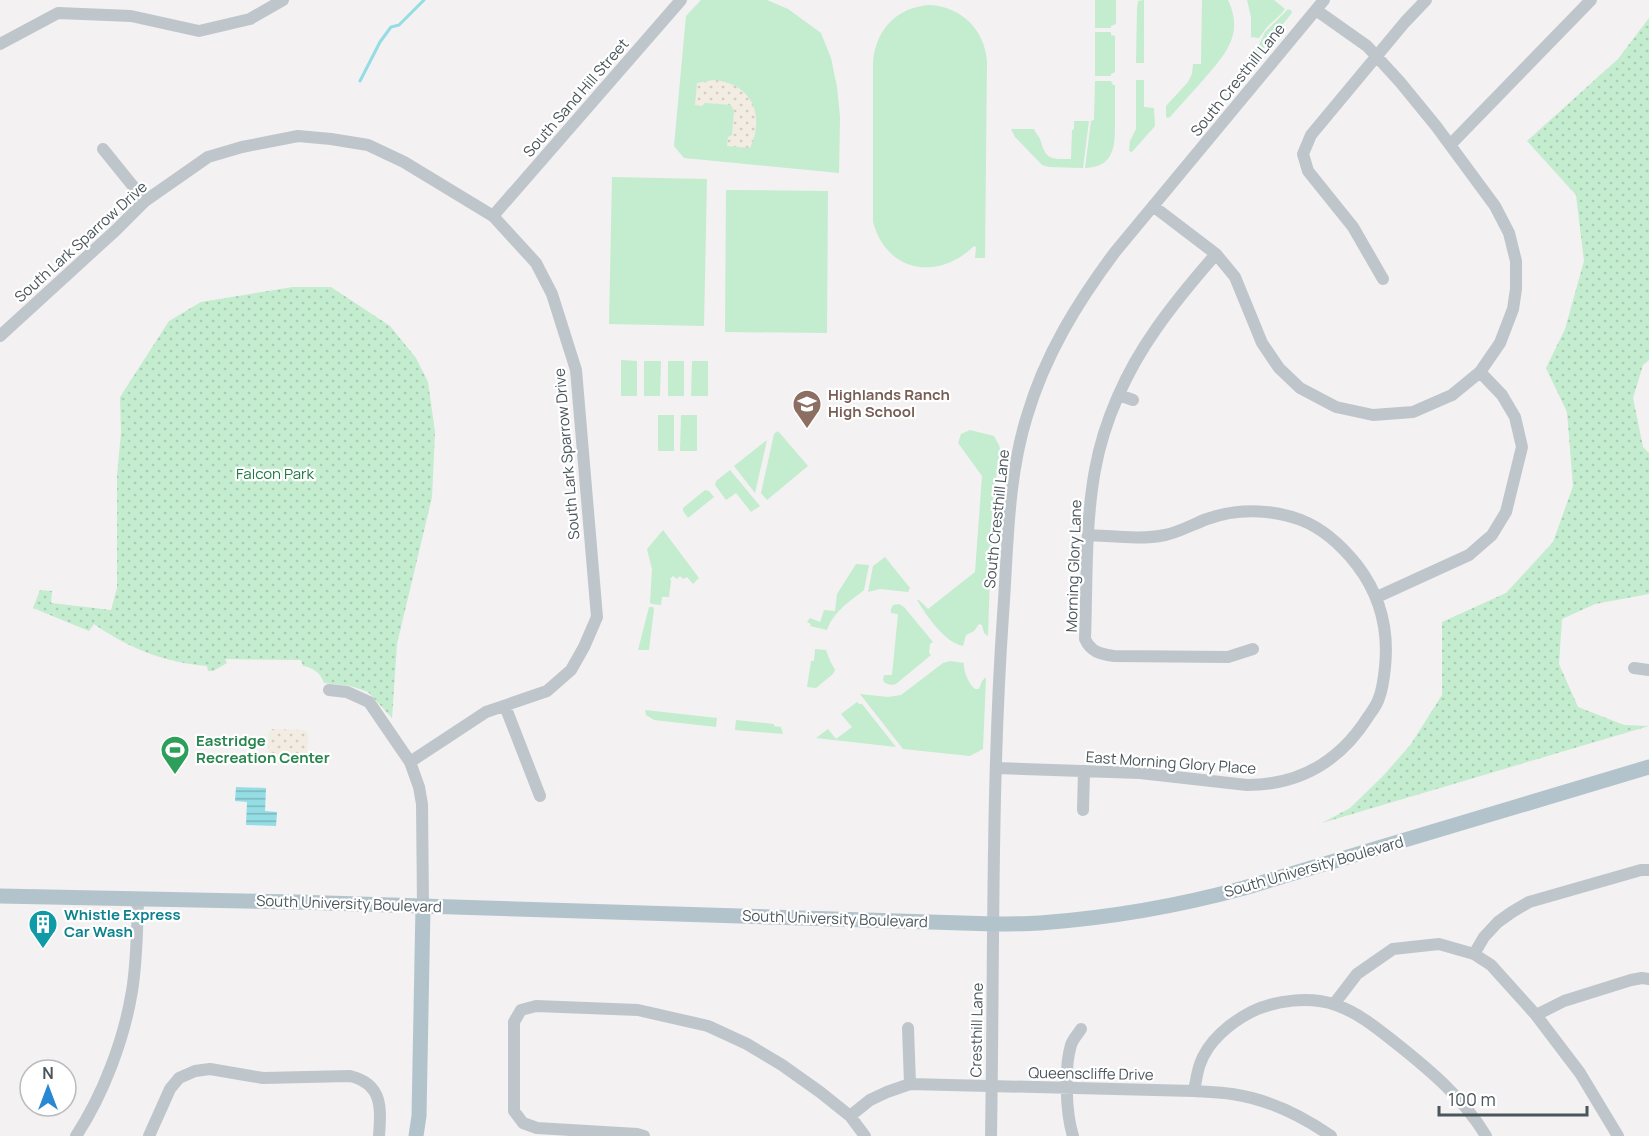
<svg xmlns="http://www.w3.org/2000/svg" width="1649" height="1136" font-family="Manrope,sans-serif">
<style>
.grass{fill:#c4eccf}
.sand{fill:url(#sand-dots)}
.park{fill:url(#park-dots)}
.water{fill:url(#water-rules)}
.lines{fill:none;stroke-linecap:round;stroke-linejoin:round}
.stream{stroke:#95dde4;stroke-width:3}
.minor{stroke:#bec6cc;stroke-width:12}
.major{stroke:#b3c3cc;stroke-width:15}
.labels{text-anchor:middle;stroke-width:4.5;stroke-linejoin:round;paint-order:stroke}
.street-label{font-size:15px;fill:#4a565c;stroke:#fff}
.education-label{font-size:15px;font-weight:bold;fill:#785e54;stroke:#fff;text-anchor:start}
.park-label{font-size:15px;fill:#207842;stroke:#fff}
.leisure-label{font-size:15px;font-weight:bold;fill:#27864d;stroke:#fff;text-anchor:start}
.culture-label{font-size:15px;font-weight:bold;fill:#0d838f;stroke:#fff;text-anchor:start}
</style>
<defs>
<pattern id="sand-dots" width="8" height="8" patternUnits="userSpaceOnUse" patternTransform="scale(1.5)"><rect width="8" height="8" fill="#f2ece3"/><path d="M2 2h.1M6 6h.1" fill="none" stroke="#d1ccc5" stroke-width="1.8" stroke-linecap="round"/></pattern>
<pattern id="park-dots" width="8" height="8" patternUnits="userSpaceOnUse" patternTransform="scale(1.5)"><rect width="8" height="8" fill="#c4eccf"/><path d="M2 2h.1M6 6h.1" fill="none" stroke="#aaccb4" stroke-width="1.8" stroke-linecap="round"/></pattern>
<pattern id="water-rules" width="6" height="5" patternUnits="userSpaceOnUse" patternTransform="scale(1.5)"><rect width="6" height="5" fill="#95dde4"/><path d="M0 2.5h6" fill="none" stroke="#7cb6bc"/></pattern>
</defs>
<rect width="100%" height="100%" fill="#f3f1f1"/>
<path class="grass" d="M 701,0 L 767,0 L 788,9 L 821,33 L 831,58 L 837,87 L 840,117 L 839,173 L 684,158 L 674,146 L 686,16 Z
M 1095,0 L 1116,0 L 1116,24 L 1111,26 L 1111,28 L 1095,28 Z
M 1144,0 L 1144,63 L 1136,63 L 1137,8 L 1138,1 Z
M 1202,0 L 1228,0 C 1244,34 1226,54 1204,79 C 1193,92 1181,104 1170,117 L 1167,118 L 1166,116 L 1166,106 L 1188,82 L 1192,74 L 1193,64 L 1201,64 Z
M 1247,0 L 1274,0 L 1285,9 L 1281,14 L 1267,27 L 1259,38 L 1251,37 L 1251,17 Z
M 930,5 C 962,7 985,30 987,62 L 985,258 L 975,258 L 976,247 L 974,246 C 938,281 887,273 873,222 L 873,62 C 876,29 897,7 930,5 Z
M 1288,9 L 1292,11 L 1291,14 L 1251,64 L 1247,60 L 1259,45 L 1265,32 Z
M 1095,32 L 1111,32 L 1111,35 L 1115,36 L 1115,72 L 1111,74 L 1111,76 L 1095,76 Z
M 1136,80 L 1144,80 L 1144,107 L 1154,108 L 1155,126 L 1132,152 L 1129,151 L 1130,141 L 1136,129 Z
M 1095,81 L 1111,81 L 1113,85 L 1115,85 C 1115,98 1115,111 1115,124 C 1115,147 1114,167 1085,168 L 1091,121 L 1094,120 Z
M 1074,121 L 1089,121 L 1083,168 L 1049,167 L 1042,165 L 1015,137 L 1011,129 L 1034,129 C 1036,134 1040,137 1041,142 C 1046,161 1054,159 1071,159 L 1072,130 L 1074,129 Z
M 612,177 L 707,179 L 704,326 L 609,324 Z
M 726,190 L 828,191 L 827,333 L 725,332 Z
M 621,360 L 637,361 L 637,396 L 621,396 Z
M 644,361 L 661,361 L 660,396 L 644,396 Z
M 668,361 L 684,361 L 684,396 L 668,396 Z
M 692,361 L 708,361 L 708,396 L 691,396 Z
M 658,415 L 674,415 L 674,451 L 658,451 Z
M 681,415 L 697,415 L 697,451 L 680,451 Z
M 970,430 L 994,436 L 999,445 L 1000,449 L 992,508 L 988,636 L 984,633 L 982,625 L 979,624 L 974,631 L 966,635 L 963,646 C 944,642 927,616 917,600 L 919,600 L 928,609 L 975,572 L 982,476 L 958,443 L 961,434 Z
M 778,431 L 808,466 L 767,500 L 761,493 L 774,434 Z
M 767,440 L 755,493 L 734,466 Z
M 730,470 L 760,506 L 751,512 L 736,493 L 726,500 L 715,485 L 716,481 Z
M 705,490 L 709,491 L 714,497 L 688,518 L 683,511 L 683,508 Z
M 663,530 L 699,578 L 693,584 L 687,577 L 683,579 L 680,576 L 677,579 L 673,576 L 670,579 L 671,581 L 669,597 L 662,597 L 661,605 L 652,604 L 650,603 L 652,569 L 647,549 Z
M 885,557 L 910,588 L 908,592 L 880,589 L 868,592 L 873,566 Z
M 856,564 L 869,565 L 864,590 C 849,602 834,611 827,630 L 810,626 L 811,624 L 807,622 L 810,618 L 820,622 L 824,610 L 835,611 L 837,594 Z
M 899,604 L 904,607 L 933,642 L 930,644 L 929,653 L 931,655 L 896,684 L 891,685 L 885,683 L 883,680 L 884,675 L 892,675 L 898,614 L 891,613 L 891,609 L 893,605 Z
M 649,607 L 653,607 L 654,609 L 649,650 L 638,650 Z
M 815,649 L 826,650 L 830,661 L 835,670 L 833,674 L 816,688 L 807,687 L 811,661 L 814,661 Z
M 950,661 L 964,663 C 963,671 969,685 975,689 L 979,689 L 982,681 L 986,677 L 983,749 L 970,756 L 903,749 L 860,694 L 888,697 L 901,695 L 943,663 Z
M 857,702 L 859,704 L 862,704 L 896,747 L 816,738 L 828,729 L 836,739 L 852,727 L 841,714 Z
M 645,710 L 717,718 L 716,727 L 654,720 L 646,715 Z
M 736,720 L 774,724 L 774,726 L 781,727 L 783,734 L 735,730 Z"/>
<path class="sand" d="M 713,80 C 751,83 766,114 750,148 L 727,146 L 728,137 L 732,135 L 734,111 L 731,105 L 705,103 L 702,106 L 695,105 L 697,83 Z
M 272,729 L 304,730 L 308,733 L 307,765 L 305,766 L 267,762 L 269,732 Z"/>
<path class="park" d="M 1649,18 L 1649,360 L 1643,365 L 1633,398 L 1643,447 L 1649,453 L 1649,594 L 1595,604 L 1562,619 L 1559,664 L 1578,707 L 1624,725 L 1649,726 L 1322,823 L 1350,808 L 1383,776 L 1411,744 L 1442,695 L 1442,622 L 1506,593 L 1553,542 L 1573,486 L 1567,412 L 1546,368 L 1565,329 L 1584,261 L 1576,195 L 1527,141 L 1618,59 Z
M 293,287 L 331,287 L 390,326 L 416,358 L 428,382 L 435,432 L 432,497 L 397,644 L 392,718 L 368,692 L 351,686 L 324,683 C 321,673 312,667 303,666 L 301,660 L 225,659 L 227,663 L 213,671 L 208,671 L 207,666 C 166,663 128,648 94,624 L 89,631 L 33,608 L 40,590 L 52,591 L 51,603 L 111,610 L 117,588 L 117,475 L 121,433 L 120,397 L 169,321 L 201,302 Z"/>
<path class="water" d="M 236,787 L 266,788 L 265,811 L 277,812 L 276,826 L 246,825 L 247,802 L 235,801 Z"/>
<g class="lines">
<path class="stream" d="M 360,81 L 380,42 L 391,27 L 399,25 L 424,0"/>
<path class="minor" d="M 0,44 L 58,13 L 131,16 L 199,31 L 250,19 L 283,0
M 1450,145 L 1591,0
M 103,149 L 145,201
M 1153,206 L 1216,254 L 1235,277 L 1262,343 L 1279,368 L 1300,388 L 1336,407 L 1373,415 L 1413,412 L 1452,395 L 1480,372 L 1500,343 L 1513,309 L 1516,289 L 1516,261 L 1509,233 L 1495,206 L 1436,126 L 1400,82 L 1367,46 L 1316,10
M 493,216 L 681,0
M 1216,254 C 1195,278 1174,303 1156,329 C 1127,370 1104,420 1095,470 C 1085,525 1087,583 1085,639 C 1091,652 1100,654 1114,656 L 1228,657 L 1253,649
M 1383,279 L 1353,227 L 1308,171 L 1303,154 L 1311,135 L 1405,22 L 1426,0
M 0,336 L 116,230 L 145,201 L 208,157 L 242,147 L 298,136 L 331,139 L 368,145 L 404,162 L 493,216 L 536,263 L 552,294 L 576,370 L 597,617 L 584,647 L 571,670 L 547,691 L 486,712 L 410,762
M 1119,395 L 1133,400
M 1377,597 L 1469,555 L 1492,535 L 1506,512 L 1522,447 L 1515,417 L 1502,395 L 1480,372
M 1634,668 L 1649,670
M 329,690 L 347,692 L 369,702 L 410,762 L 419,787 L 422,804 L 423,906
M 505,706 L 540,796
M 997,768 L 1140,773 L 1247,785 C 1300,785 1340,761 1368,717 C 1372,711 1377,705 1379,698 C 1383,688 1384,677 1385,667 C 1389,629 1380,595 1357,565 C 1342,546 1324,529 1301,520 C 1272,509 1237,508 1207,519 C 1193,524 1180,532 1165,535 C 1141,540 1113,536 1088,535
M 1083,810 L 1084,771
M 1474,954 L 1484,937 L 1498,922 L 1512,912 L 1529,902 L 1641,870 L 1649,870
M 1334,1004 L 1357,974 L 1393,949 L 1439,944 L 1474,954 L 1491,965 L 1536,1015 L 1580,1073 L 1618,1136
M 1536,1015 L 1564,1001 L 1631,980 L 1642,978 L 1649,979
M 908,1028 L 910,1084
M 1194,1091 C 1196,1082 1197,1072 1200,1064 C 1208,1041 1230,1023 1251,1012 C 1275,1000 1310,996 1336,1005 C 1359,1013 1378,1029 1397,1044 C 1431,1071 1464,1099 1486,1136
M 850,1116 L 870,1100 L 887,1092 L 910,1084 L 1194,1091 C 1207,1092 1219,1092 1232,1094 C 1267,1099 1302,1116 1331,1136
M 76,1136 C 103,1095 124,1040 132,991 C 137,961 137,930 138,900
M 149,1136 L 170,1089 L 179,1078 L 195,1071 L 210,1069 L 263,1078 L 350,1076 C 383,1084 381,1108 379,1136
M 644,1136 L 637,1134 L 537,1128 L 523,1123 L 514,1111 L 514,1022 L 521,1010 L 536,1006 L 638,1010 L 708,1026 L 747,1044 L 782,1065 L 820,1092 L 850,1116 L 865,1136
M 991,1136 C 994,962 991,788 1003,615 C 1008,548 1007,480 1027,416 C 1045,355 1077,303 1115,252 L 1324,0
M 1073,1136 C 1066,1114 1064,1068 1071,1045 C 1073,1039 1078,1034 1081,1029"/>
<path class="major" d="M 0,896 L 295,902 L 994,924 C 1009,924 1025,924 1040,923 C 1108,918 1178,906 1244,888 L 1649,767
M 416,1136 L 419,1116 L 423,906"/>
</g>
<defs>
<g id="school-pin" transform="scale(1.5)"><path d="M0 17L-7.5 6A9.5 9.5 0 1 1 7.5 6Z" fill="#8d6e63" stroke="#fff"/><path d="M0-5L7-2L0 1L-7-2ZM-4 1L0 2.5L4 1V4Q0 6-4 4Z" fill="#fff"/></g>
<g id="stadium-pin" transform="scale(1.5)"><path d="M0 17L-7.5 6A9.5 9.5 0 1 1 7.5 6Z" fill="#2e9e5b" stroke="#fff"/><path d="M0-5a6.5 5 0 1 0 0 10a6.5 5 0 1 0 0-10ZM-3.5-1.8h7v3.6h-7Z" fill="#fff"/></g>
<g id="building-pin" transform="scale(1.5)"><path d="M0 17L-7.5 6A9.5 9.5 0 1 1 7.5 6Z" fill="#0f9aa8" stroke="#fff"/><path d="M-4-6H4V6H1V3H-1V6H-4ZM-2.5-4.3h1.7v1.8h-1.7ZM.8-4.3h1.7v1.8H.8ZM-2.5-1h1.7V.8h-1.7ZM.8-1h1.7V.8H.8Z" fill="#fff"/></g>
</defs>
<g fill-rule="evenodd">
<use href="#school-pin" x="807" y="404"/>
<use href="#stadium-pin" x="175" y="750"/>
<use href="#building-pin" x="43" y="924"/>
</g>
<g class="labels">
<g class="street-label">
<text transform="translate(1238 80) rotate(-51)" y="5">South Cresthill Lane</text>
<text transform="translate(576 98) rotate(-49)" y="5">South Sand Hill Street</text>
<text transform="translate(81 242) rotate(-42)" y="5">South Lark Sparrow Drive</text>
<text transform="translate(567 454) rotate(-95)" y="5">South Lark Sparrow Drive</text>
<text transform="translate(997 519) rotate(-84)" y="5">South Cresthill Lane</text>
<text transform="translate(1074 566) rotate(-88)" y="5">Morning Glory Lane</text>
<text transform="translate(1171 763) rotate(4)" y="5">East Morning Glory Place</text>
<text transform="translate(1314 867) rotate(-16)" y="5">South University Boulevard</text>
<text transform="translate(349 904) rotate(2)" y="5">South University Boulevard</text>
<text transform="translate(835 919) rotate(2)" y="5">South University Boulevard</text>
<text transform="translate(977 1030) rotate(-89)" y="5">Cresthill Lane</text>
<text transform="translate(1091 1074) rotate(1)" y="5">Queenscliffe Drive</text>
</g>
<g class="education-label">
<text x="828" y="400">Highlands Ranch<tspan x="828" dy="17">High School</tspan></text>
</g>
<g class="park-label">
<text x="275" y="479">Falcon Park</text>
</g>
<g class="leisure-label">
<text x="196" y="746">Eastridge<tspan x="196" dy="17">Recreation Center</tspan></text>
</g>
<g class="culture-label">
<text x="64" y="920">Whistle Express<tspan x="64" dy="17">Car Wash</tspan></text>
</g>
</g>
<g transform="translate(48 1088)"><circle r="28" fill="#ffffff" stroke="#b7bbbe" stroke-width="1.5"/>
<path d="M0-4.5L10 22L0 15L-10 22Z" fill="#2a87d3"/>
<text y="-9" font-size="16" font-weight="bold" text-anchor="middle" fill="#4a565c">N</text>
</g>
<path d="M1439 1106v9h148v-9" fill="none" stroke="#4a565c" stroke-width="3"/>
<text x="1448" y="1106" font-size="18" fill="#4a565c" stroke="#ffffff" stroke-width="4.5" paint-order="stroke">100 m</text>
</svg>
